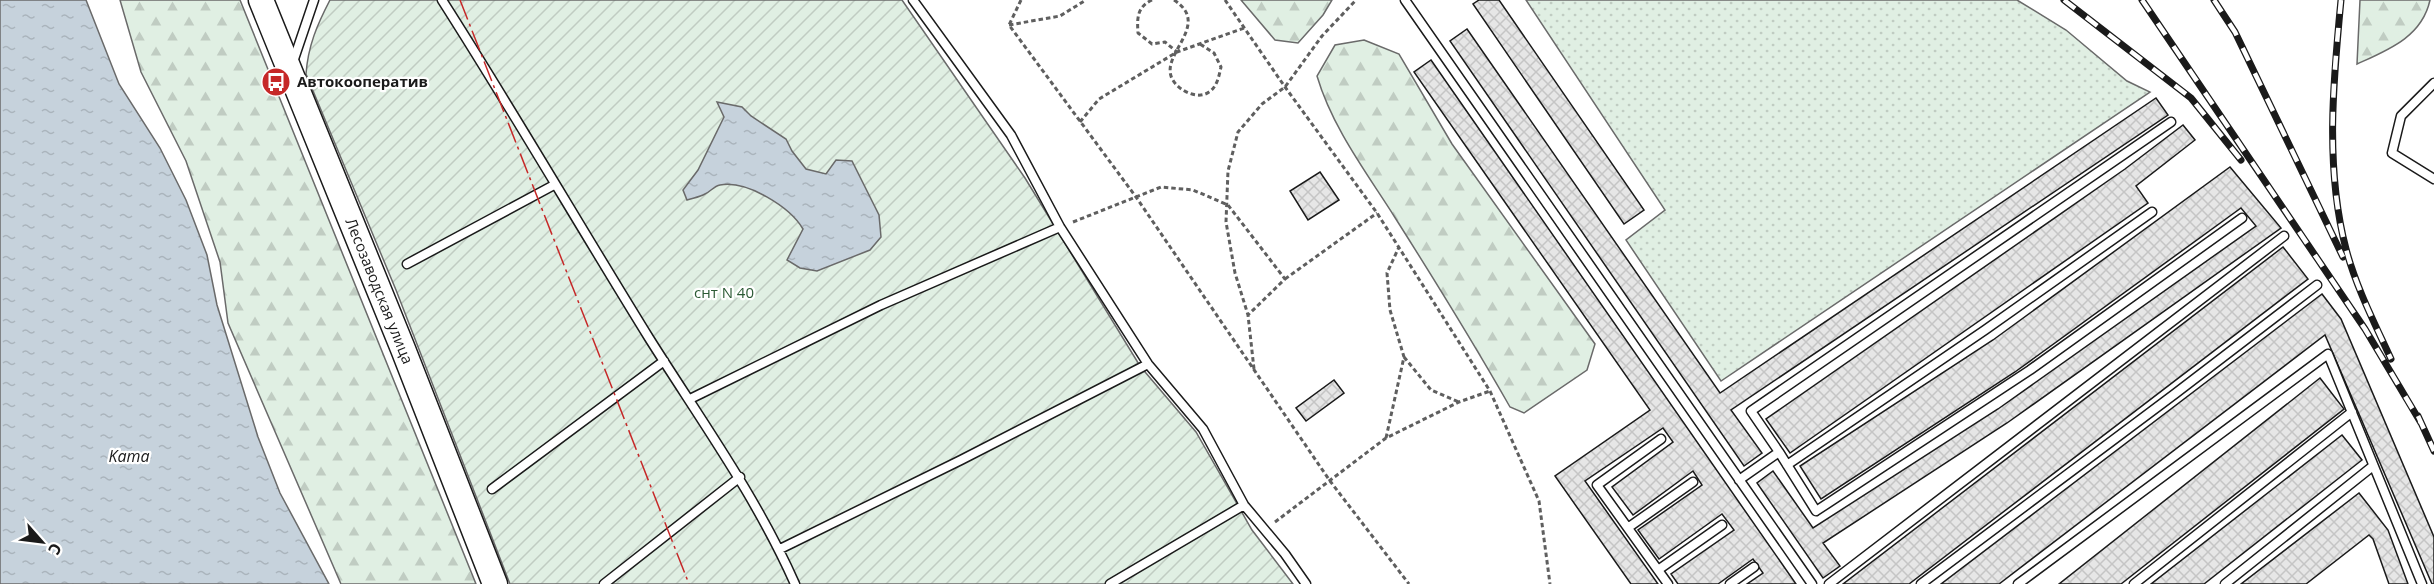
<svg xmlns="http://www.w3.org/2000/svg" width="2434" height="584" font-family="'Open Sans',sans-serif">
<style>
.grass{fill:url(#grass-dots);stroke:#6a6a6a;stroke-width:1.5}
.forest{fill:url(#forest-firs);stroke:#6a6a6a;stroke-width:1.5}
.garden{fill:url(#garden-furrows);stroke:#6a6a6a;stroke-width:1.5}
.water{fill:url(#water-ripples);stroke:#6a6a6a;stroke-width:1.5}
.building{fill:url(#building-cross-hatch);stroke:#1a1a1a;stroke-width:1.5}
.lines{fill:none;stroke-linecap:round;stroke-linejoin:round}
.lane-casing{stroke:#1a1a1a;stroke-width:11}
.secondary-casing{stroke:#1a1a1a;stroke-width:27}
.path{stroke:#5f5f5f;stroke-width:3;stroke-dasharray:4.5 3;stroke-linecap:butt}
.lane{stroke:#fff;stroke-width:8}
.secondary{stroke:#fff;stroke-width:24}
.rail-casing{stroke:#1a1a1a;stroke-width:7}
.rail{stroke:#fff;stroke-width:4.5;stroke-dasharray:14;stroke-linecap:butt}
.power{stroke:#c62828;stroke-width:1.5;stroke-dasharray:21 4.5 3 4.5;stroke-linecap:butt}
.labels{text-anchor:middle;stroke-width:4.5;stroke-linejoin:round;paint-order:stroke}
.poi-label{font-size:15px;font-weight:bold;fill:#1a1a1a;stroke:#fff;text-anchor:start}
.street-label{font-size:15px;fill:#1a1a1a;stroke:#fff}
.park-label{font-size:15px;fill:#2b5a34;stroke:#fff}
.water-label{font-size:16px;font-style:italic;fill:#1a1a1a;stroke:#fff}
</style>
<defs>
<pattern id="grass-dots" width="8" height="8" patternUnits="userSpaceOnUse" patternTransform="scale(1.5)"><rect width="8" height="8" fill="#e0efe3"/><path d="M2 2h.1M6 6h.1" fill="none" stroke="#c0ccc2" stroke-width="1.8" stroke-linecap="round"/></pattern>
<pattern id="forest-firs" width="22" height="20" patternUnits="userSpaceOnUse" patternTransform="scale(1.5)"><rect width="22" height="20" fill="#e0efe3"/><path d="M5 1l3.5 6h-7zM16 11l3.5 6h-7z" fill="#c0ccc2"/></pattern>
<pattern id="garden-furrows" width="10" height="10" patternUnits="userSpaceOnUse" patternTransform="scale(1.5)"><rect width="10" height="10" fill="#e0efe3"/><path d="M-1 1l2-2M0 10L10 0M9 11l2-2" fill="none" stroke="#c0ccc2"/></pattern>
<pattern id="water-ripples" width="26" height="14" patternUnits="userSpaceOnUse" patternTransform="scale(1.5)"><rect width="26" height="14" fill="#c6d2dc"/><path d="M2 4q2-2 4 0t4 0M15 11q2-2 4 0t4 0" fill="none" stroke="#aab4bc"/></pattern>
<pattern id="building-cross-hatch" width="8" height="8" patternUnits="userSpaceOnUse" patternTransform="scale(1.5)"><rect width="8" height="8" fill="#e6e6e6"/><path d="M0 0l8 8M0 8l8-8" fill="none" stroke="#c5c5c5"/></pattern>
</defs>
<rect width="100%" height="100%" fill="#fff"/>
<path class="grass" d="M 1526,0 L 2017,0 L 2066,30 L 2127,81 L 2150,92 L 1721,381 L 1626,240 L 1665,210 Z"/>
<path class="forest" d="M 120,0 L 240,0 L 476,584 L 341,584 L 228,323 L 220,262 L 186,161 L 141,72 Z
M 1241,0 L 1332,0 L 1323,15 L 1298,43 L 1275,40 Z
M 2360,0 L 2430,0 C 2422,37 2388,50 2357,64 Z
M 1364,40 L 1399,54 L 1452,144 L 1595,344 L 1587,370 L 1524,413 L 1510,407 C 1473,342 1434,279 1394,216 C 1366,172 1332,127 1317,76 L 1335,45 Z"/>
<path class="garden" d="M 330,0 L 902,0 L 1025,178 L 1140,366 L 1196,432 L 1252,530 L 1293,584 L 510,584 L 396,290 L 306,74 C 308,46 317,25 330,0 Z"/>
<path class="water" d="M 0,0 L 86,0 L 119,84 L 160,148 L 186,200 L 207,255 L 217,305 L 258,437 L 280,493 L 329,584 L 0,584 Z
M 717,102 L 742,107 L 751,116 L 786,139 L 792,151 L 806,169 L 826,174 L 836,160 L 852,161 L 879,215 L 881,237 L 870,250 L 817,271 L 800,268 L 787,260 L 803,229 C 790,207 747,180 720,185 C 714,186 710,192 705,194 C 700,197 693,198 687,200 L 683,190 L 698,170 L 724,117 Z"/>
<path class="building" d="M 1479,0 L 1499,0 L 1644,210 L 1624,224 L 1473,4 Z
M 1467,29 L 1720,393 L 2156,98 L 2168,115 L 1731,410 L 1762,453 L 1744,466 L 1450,41 Z
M 1431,60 L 1796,584 L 1747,584 L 1763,573 L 1753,559 L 1718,584 L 1678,584 L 1671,574 L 1734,530 L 1722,514 L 1659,559 L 1638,530 L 1702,485 L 1693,471 L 1633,515 L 1612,487 L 1673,442 L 1663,428 L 1585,481 L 1658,584 L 1631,584 L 1555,476 L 1650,410 L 1414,72 Z
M 2183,125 L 2195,140 L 2136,186 L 2148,203 L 1790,453 L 1766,419 L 2125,169 Z
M 2230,167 L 2281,228 L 2007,423 L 1823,543 L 1840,566 L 1823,578 L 1757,483 L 1773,471 L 1813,528 L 1998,409 L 2256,226 L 2241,208 L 2015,372 L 1821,499 L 1800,466 L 1993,340 Z
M 1320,172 L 1339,200 L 1308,220 L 1290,191 Z
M 2283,247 L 2308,279 L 1909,584 L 1843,584 Z
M 2322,294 L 2341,319 L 2434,537 L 2434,584 L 2432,584 L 2325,335 L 1999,584 L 1941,584 Z
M 2320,378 L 2344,409 L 2121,584 L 2059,584 Z
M 1334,380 L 1344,393 L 1306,421 L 1296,408 Z
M 2342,435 L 2362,460 L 2204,584 L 2151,584 Z
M 2359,493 L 2388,530 L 2408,584 L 2389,584 L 2373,539 L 2369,535 L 2306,584 L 2241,584 Z"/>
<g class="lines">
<g class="lane-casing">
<path id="lane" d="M 442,0 C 513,111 579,225 649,338 C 700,419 756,496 795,584
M 913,0 L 1011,135 L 1060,227 L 1148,364 L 1203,429 L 1244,505 L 1285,554 L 1306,584
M 1405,0 L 1812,584
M 293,62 L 314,0
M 2434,83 L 2401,116 L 2392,153 L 2434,179
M 407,264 L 554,185
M 690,399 L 881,305 L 1060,227
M 1661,439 L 1597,485 L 1668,584
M 1779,452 L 1751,411 L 2171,122
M 1787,465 L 1985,330 L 2152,212
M 1739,480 L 1779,452 L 1816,511 L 2030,370 L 2242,218
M 492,489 L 664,361
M 1629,527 L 1693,482
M 780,549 L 961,460 L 1148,364
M 1658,570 L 1722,525
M 604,584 L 740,477
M 1110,584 L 1244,505
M 1730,584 L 1754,567
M 1829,584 L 2284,236
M 1921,584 L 2176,393 L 2317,285
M 2018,584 L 2328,354 L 2422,584
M 2134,584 L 2352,412
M 2225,584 L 2373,466"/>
</g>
<g class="secondary-casing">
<path id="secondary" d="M 261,0 L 403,349 L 495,584"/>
</g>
<path class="path" d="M 1021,0 L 1009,25 L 1136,197 L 1330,481 L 1409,584
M 1152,0 C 1137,7 1137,18 1138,33 L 1152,44 L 1165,42 L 1177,52
M 1174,0 C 1211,24 1163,52 1171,76 C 1175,89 1197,101 1209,92 C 1217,87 1219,76 1221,67 L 1214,53 L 1200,44
M 1225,0 L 1285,87 L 1377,213 L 1490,391 L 1539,501 L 1550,584
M 1009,25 L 1060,16 L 1086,0
M 1080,122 L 1099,99 L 1177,52 L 1244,28
M 1073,222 L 1161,187 L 1193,190 L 1228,205 L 1285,279 L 1248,315
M 1285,279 L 1377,213
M 1404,357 L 1431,390 L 1459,402
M 1254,369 L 1248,315 L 1235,273 L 1226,222 L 1228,171 L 1238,132 L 1262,104 L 1285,87 L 1322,36 L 1356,0
M 1386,438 L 1404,357 L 1390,310 L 1387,273 L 1399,247
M 1275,522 L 1386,438 L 1459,402 L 1490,391"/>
<use href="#lane" class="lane"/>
<use href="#secondary" class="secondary"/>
<g class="rail-casing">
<path id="rail" d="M 2064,0 L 2191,98 L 2241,160
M 2142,0 L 2365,329 L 2421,423
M 2214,0 L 2235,32 L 2343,257
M 2341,0 C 2333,83 2325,168 2346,249 C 2356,287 2375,324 2391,359
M 2418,416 L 2434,451"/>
</g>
<use href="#rail" class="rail"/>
<path class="power" d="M 460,0 L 689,584"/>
</g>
<defs>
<g id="bus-disc" transform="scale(1.5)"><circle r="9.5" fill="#c62828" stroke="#fff"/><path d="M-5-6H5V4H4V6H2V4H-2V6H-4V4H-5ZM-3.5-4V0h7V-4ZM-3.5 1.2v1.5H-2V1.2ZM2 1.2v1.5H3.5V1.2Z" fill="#fff"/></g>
</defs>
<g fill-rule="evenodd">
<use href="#bus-disc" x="276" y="82"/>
</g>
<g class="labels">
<g class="poi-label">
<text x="297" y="87">Автокооператив</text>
</g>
<g class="street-label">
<text transform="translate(379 291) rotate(68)" y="5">Лесозаводская улица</text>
</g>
<g class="park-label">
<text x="724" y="298">снт N 40</text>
</g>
<g class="water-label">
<text x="129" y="462">Kama</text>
</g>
</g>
<g transform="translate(42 542) rotate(118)" stroke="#ffffff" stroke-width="4.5" paint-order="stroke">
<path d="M0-4.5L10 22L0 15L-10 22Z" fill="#1a1a1a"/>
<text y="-9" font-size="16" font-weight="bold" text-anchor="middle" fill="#1a1a1a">С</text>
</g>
</svg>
